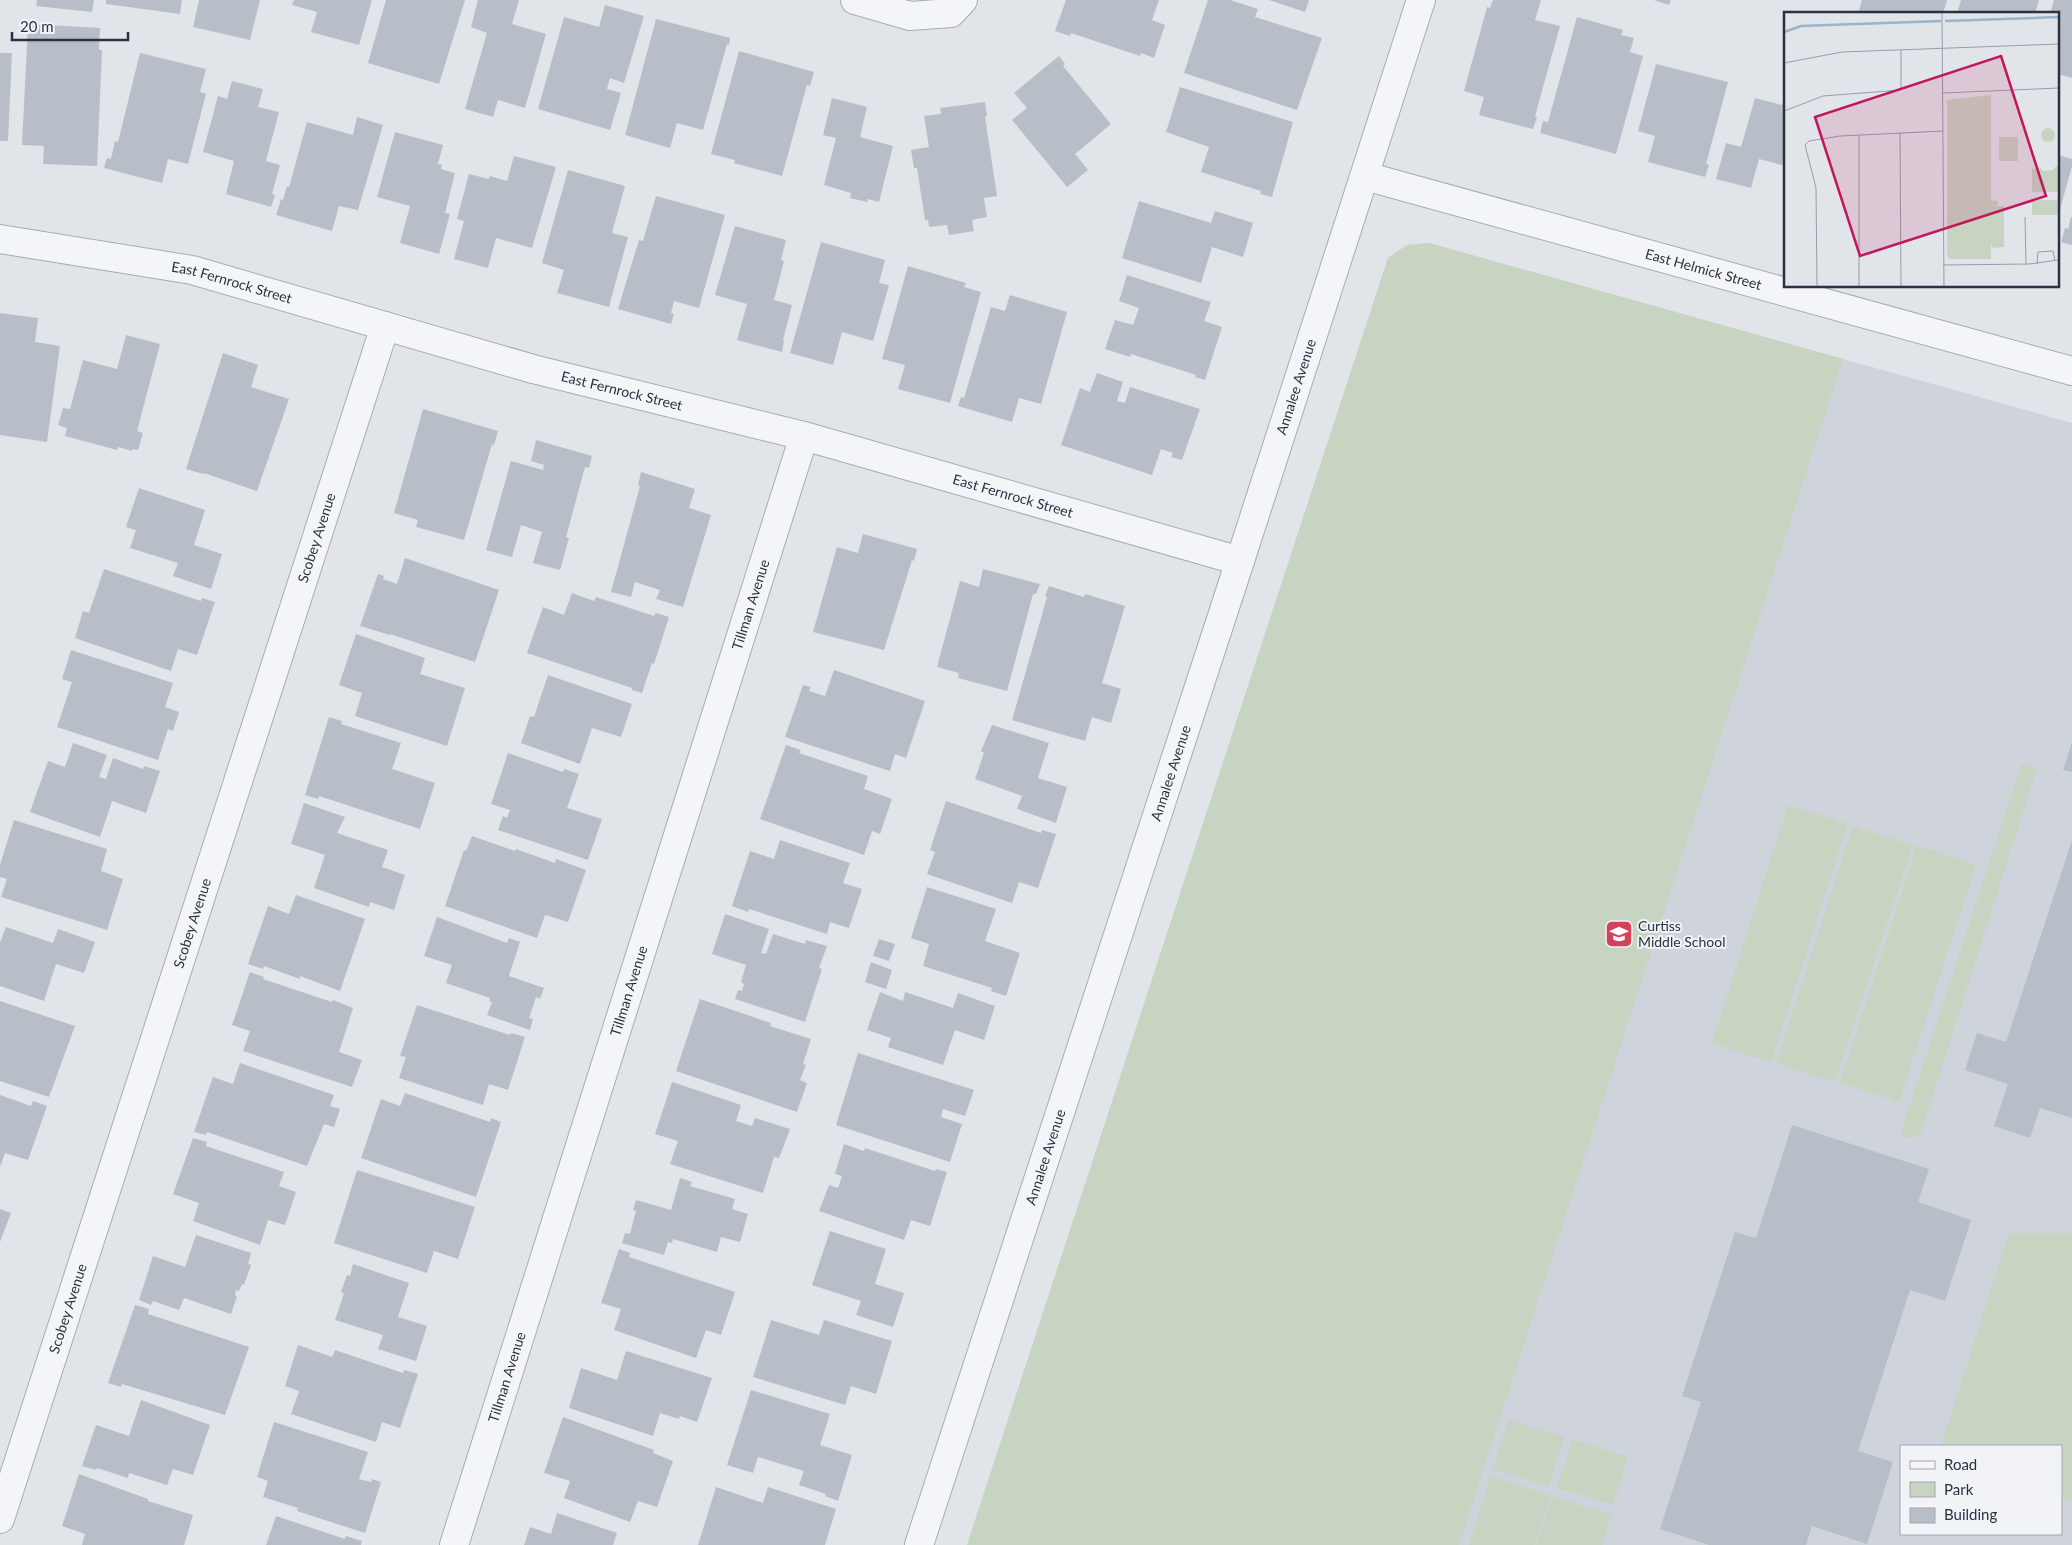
<svg xmlns="http://www.w3.org/2000/svg" width="2072" height="1545" font-family="Lato,sans-serif">
<style>
.built{fill:#cfd4dc;fill-rule:evenodd}
.green{fill:#c7d4c2}
.building{fill:#b8bec7}
.lines{fill:none;stroke-linecap:round;stroke-linejoin:round}
.minor-casing{stroke:#a6acb4;stroke-width:30}
.minor{stroke:#f4f5f8;stroke-width:28}
.labels{text-anchor:middle;stroke-width:4;stroke-linejoin:round;paint-order:stroke}
.street-label{font-size:14px;fill:#283242;stroke:#f1f3f7}
.poi-label{font-size:14px;fill:#283242;stroke:#f1f3f7;text-anchor:start}
.inset-river{fill:none;stroke:#9bb3cb;stroke-width:2.5}
.inset-road{fill:none;stroke:#979da7;stroke-width:1}
.view{fill:#c2185b;fill-opacity:0.15;stroke:#c2185b;stroke-width:2.5}
.inset-edge{fill:none;stroke:#283242;stroke-width:2.5}
</style>
<rect width="100%" height="100%" fill="#e1e5ea"/>
<path class="built" d="M 1429,243 L 2072,423 L 2072,1545 L 967,1545 L 1388,258 L 1407,245 ZM 1901,1446 L 2061,1446 L 2061,1534 L 1901,1534 Z"/>
<path class="green" d="M 1429,243 L 1843,359 L 1459,1545 L 967,1545 L 1388,258 L 1407,245 Z
M 2022,763 L 2037,768 L 1921,1133 L 1913,1138 L 1904,1137 L 1901,1132 Z
M 1788,805 L 1848,824 L 1771,1063 L 1712,1043 Z
M 1853,826 L 1913,845 L 1835,1082 L 1776,1063 Z
M 1917,845 L 1976,865 L 1899,1102 L 1840,1083 Z
M 2009,1233 L 2072,1233 L 2072,1502 L 2061,1499 L 2061,1446 L 1941,1446 Z
M 1508,1420 L 1564,1437 L 1549,1486 L 1493,1469 Z
M 1572,1440 L 1628,1456 L 1613,1505 L 1557,1488 Z
M 1491,1476 L 1550,1495 L 1534,1545 L 1469,1545 Z
M 1552,1496 L 1611,1515 L 1602,1545 L 1536,1545 Z"/>
<path class="building" d="M 37,0 L 94,0 L 92,12 L 36,6 Z
M 106,0 L 182,0 L 180,14 L 106,4 Z
M 199,0 L 260,0 L 250,40 L 193,27 Z
M 294,0 L 372,0 L 359,45 L 311,32 L 317,12 L 292,5 Z
M 386,0 L 465,0 L 439,84 L 368,63 Z
M 478,0 L 519,0 L 512,24 L 546,34 L 525,108 L 498,100 L 493,117 L 465,109 L 487,33 L 471,27 Z
M 1066,0 L 1159,0 L 1152,20 L 1165,25 L 1154,58 L 1141,53 L 1140,56 L 1071,33 L 1070,36 L 1055,31 Z
M 1208,0 L 1230,0 L 1258,9 L 1255,17 L 1322,38 L 1297,110 L 1184,73 Z
M 1269,0 L 1309,0 L 1305,12 Z
M 1493,0 L 1541,0 L 1535,20 L 1560,26 L 1535,116 L 1537,117 L 1533,129 L 1479,115 L 1484,97 L 1464,91 L 1487,7 L 1490,8 Z
M 1654,0 L 1671,0 L 1669,5 Z
M 1862,0 L 1947,0 L 1943,14 L 1858,14 Z
M 1961,0 L 2039,0 L 2035,14 L 1957,14 Z
M 2054,0 L 2072,0 L 2072,78 L 2058,74 L 2058,14 L 2050,14 Z
M 605,5 L 644,16 L 624,83 L 610,78 L 607,89 L 621,93 L 610,130 L 538,109 L 564,17 L 599,27 Z
M 1577,17 L 1623,30 L 1621,35 L 1634,38 L 1630,52 L 1643,56 L 1616,154 L 1540,133 L 1543,121 L 1548,122 Z
M 656,19 L 730,38 L 729,45 L 727,44 L 703,130 L 677,123 L 670,148 L 625,135 Z
M 28,24 L 100,28 L 99,50 L 102,50 L 97,166 L 43,164 L 44,146 L 22,145 Z
M 739,51 L 814,72 L 810,86 L 807,85 L 782,176 L 734,163 L 735,160 L 711,154 Z
M 0,53 L 12,53 L 8,141 L 0,141 Z
M 140,53 L 206,69 L 200,92 L 206,94 L 188,164 L 168,159 L 162,183 L 104,168 L 107,158 L 111,159 L 115,141 L 118,142 Z
M 1059,56 L 1065,64 L 1063,66 L 1111,124 L 1075,154 L 1088,170 L 1067,187 L 1012,120 L 1027,108 L 1014,93 Z
M 1656,64 L 1728,82 L 1706,164 L 1709,165 L 1705,177 L 1648,162 L 1655,136 L 1638,131 Z
M 232,81 L 263,89 L 258,107 L 279,112 L 266,161 L 280,165 L 272,194 L 275,195 L 271,207 L 226,194 L 234,161 L 203,152 L 218,96 L 227,99 Z
M 1180,87 L 1293,122 L 1272,197 L 1260,194 L 1261,191 L 1201,172 L 1209,147 L 1166,132 Z
M 832,98 L 867,107 L 860,137 L 893,146 L 879,202 L 868,199 L 867,202 L 850,198 L 851,193 L 824,185 L 836,138 L 823,135 Z
M 1755,98 L 1782,105 L 1783,102 L 1786,102 L 1786,166 L 1759,159 L 1751,188 L 1716,179 L 1726,143 L 1741,147 Z
M 985,102 L 987,116 L 985,117 L 997,196 L 984,198 L 987,217 L 972,220 L 974,231 L 949,235 L 947,225 L 929,227 L 928,220 L 925,220 L 917,168 L 914,168 L 911,150 L 929,147 L 924,116 L 941,114 L 940,108 Z
M 357,117 L 383,125 L 358,210 L 339,206 L 332,231 L 276,215 L 281,199 L 283,200 L 287,186 L 289,187 L 307,122 L 353,135 Z
M 395,132 L 443,145 L 438,164 L 442,165 L 441,169 L 455,173 L 445,213 L 450,214 L 439,254 L 400,243 L 410,206 L 377,197 Z
M 2058,155 L 2072,159 L 2072,166 L 2059,213 Z
M 514,156 L 556,167 L 532,248 L 496,238 L 488,268 L 454,259 L 464,221 L 457,219 L 469,174 L 489,179 L 490,176 L 507,181 Z
M 568,170 L 625,186 L 612,233 L 628,237 L 609,307 L 557,293 L 564,270 L 542,263 Z
M 656,196 L 725,215 L 699,308 L 674,301 L 671,313 L 674,314 L 671,324 L 618,309 L 639,240 L 643,241 Z
M 1139,201 L 1211,223 L 1215,211 L 1253,223 L 1243,257 L 1212,247 L 1201,283 L 1122,258 Z
M 2071,217 L 2072,217 L 2072,245 L 2061,242 L 2065,228 L 2068,229 Z
M 735,226 L 786,240 L 781,260 L 784,261 L 774,300 L 792,305 L 783,340 L 784,341 L 782,352 L 737,340 L 747,304 L 715,295 Z
M 821,242 L 885,260 L 879,283 L 889,285 L 873,341 L 842,332 L 833,365 L 790,353 Z
M 908,266 L 966,283 L 964,287 L 981,292 L 950,403 L 898,389 L 905,365 L 882,359 Z
M 1127,275 L 1211,302 L 1204,321 L 1222,327 L 1205,380 L 1195,377 L 1196,375 L 1131,354 L 1130,357 L 1105,349 L 1115,320 L 1133,325 L 1139,308 L 1119,301 Z
M 1010,295 L 1067,312 L 1041,404 L 1019,398 L 1012,422 L 958,406 L 961,397 L 964,398 L 991,307 L 1005,311 Z
M 0,313 L 38,318 L 35,342 L 60,346 L 47,442 L 0,435 Z
M 126,335 L 160,344 L 137,431 L 143,433 L 138,450 L 133,449 L 132,451 L 118,447 L 117,450 L 65,436 L 67,428 L 58,425 L 63,408 L 70,409 L 83,360 L 117,369 Z
M 223,353 L 258,365 L 251,387 L 289,399 L 257,491 L 204,473 L 203,474 L 186,469 Z
M 1097,373 L 1123,382 L 1117,401 L 1125,403 L 1130,387 L 1200,409 L 1182,460 L 1171,457 L 1173,453 L 1161,449 L 1152,475 L 1061,445 L 1080,388 L 1090,392 Z
M 423,409 L 498,431 L 494,445 L 492,444 L 464,540 L 416,527 L 418,520 L 394,513 Z
M 536,440 L 592,456 L 589,468 L 585,467 L 566,537 L 569,538 L 560,570 L 533,563 L 542,532 L 521,525 L 512,557 L 486,550 L 511,461 L 543,470 L 544,465 L 531,461 Z
M 641,472 L 695,489 L 689,508 L 711,515 L 683,607 L 656,599 L 660,590 L 635,582 L 631,597 L 611,592 L 640,486 L 638,485 Z
M 139,488 L 205,510 L 194,545 L 222,554 L 211,589 L 173,576 L 178,563 L 130,548 L 136,530 L 126,527 Z
M 863,534 L 917,549 L 914,561 L 912,560 L 884,650 L 813,632 L 837,547 L 858,553 Z
M 405,558 L 499,590 L 475,662 L 390,634 L 390,635 L 360,626 L 378,574 L 384,576 L 383,579 L 397,584 Z
M 104,569 L 201,601 L 202,598 L 215,602 L 197,655 L 178,649 L 171,671 L 75,638 L 83,611 L 89,613 Z
M 983,569 L 1040,584 L 1036,594 L 1033,594 L 1007,691 L 958,678 L 959,673 L 937,667 L 960,581 L 979,587 Z
M 1049,586 L 1084,597 L 1085,594 L 1125,606 L 1102,683 L 1121,689 L 1111,723 L 1092,717 L 1085,741 L 1012,720 L 1047,597 L 1045,596 Z
M 572,593 L 594,601 L 596,597 L 654,616 L 656,613 L 669,617 L 654,664 L 652,663 L 642,693 L 632,690 L 632,688 L 527,653 L 543,607 L 564,615 Z
M 356,634 L 425,658 L 420,674 L 465,688 L 447,746 L 355,716 L 362,693 L 339,685 Z
M 71,650 L 173,683 L 165,707 L 179,712 L 173,731 L 168,729 L 158,760 L 57,727 L 72,682 L 62,679 Z
M 834,670 L 925,701 L 906,758 L 895,754 L 890,771 L 785,737 L 803,685 L 811,687 L 809,691 L 825,696 Z
M 548,675 L 632,704 L 621,737 L 592,728 L 580,764 L 521,743 L 530,716 L 534,717 Z
M 329,717 L 342,721 L 341,724 L 401,743 L 392,769 L 435,783 L 420,829 L 319,796 L 318,799 L 305,795 Z
M 992,725 L 1049,743 L 1038,778 L 1067,787 L 1056,823 L 1017,809 L 1022,796 L 975,779 L 984,753 L 981,751 Z
M 2072,742 L 2072,772 L 2063,770 Z
M 73,743 L 107,755 L 99,777 L 106,779 L 113,758 L 143,769 L 144,766 L 160,771 L 146,813 L 112,801 L 100,837 L 30,812 L 48,761 L 65,767 Z
M 786,745 L 801,750 L 799,753 L 868,776 L 864,789 L 892,799 L 880,834 L 872,831 L 864,855 L 760,819 Z
M 508,753 L 563,772 L 564,769 L 579,774 L 567,808 L 602,819 L 588,860 L 498,830 L 503,816 L 507,818 L 510,810 L 491,804 Z
M 946,801 L 1041,833 L 1042,830 L 1056,834 L 1038,888 L 1019,882 L 1012,903 L 927,874 L 935,852 L 930,850 Z
M 304,803 L 345,817 L 337,833 L 388,850 L 382,867 L 405,875 L 394,910 L 370,902 L 369,907 L 314,888 L 325,855 L 291,844 Z
M 14,820 L 107,849 L 101,871 L 123,879 L 107,930 L 1,897 L 7,879 L 0,877 L 0,865 Z
M 472,836 L 515,851 L 516,849 L 555,863 L 556,859 L 586,870 L 568,922 L 545,915 L 537,938 L 445,906 L 464,850 L 466,851 Z
M 780,840 L 850,863 L 843,883 L 862,889 L 849,928 L 830,922 L 827,934 L 749,909 L 748,912 L 732,906 L 750,851 L 774,859 Z
M 2072,840 L 2072,1118 L 2040,1108 L 2030,1138 L 1994,1126 L 2008,1084 L 1965,1070 L 1977,1033 L 2006,1042 Z
M 927,887 L 996,909 L 985,941 L 1020,953 L 1006,996 L 991,991 L 992,988 L 923,966 L 929,944 L 911,938 Z
M 296,895 L 365,919 L 340,991 L 300,976 L 300,979 L 264,966 L 263,969 L 248,964 L 268,906 L 289,914 Z
M 725,914 L 769,929 L 761,953 L 766,954 L 773,934 L 805,944 L 806,940 L 827,946 L 819,968 L 822,969 L 805,1022 L 735,999 L 738,990 L 742,991 L 744,984 L 741,982 L 746,965 L 712,954 Z
M 437,917 L 507,943 L 509,938 L 520,942 L 509,976 L 544,988 L 540,999 L 536,997 L 529,1018 L 533,1019 L 530,1030 L 487,1015 L 492,1002 L 489,1001 L 490,998 L 446,983 L 452,965 L 424,956 Z
M 6,927 L 53,943 L 58,929 L 95,942 L 84,973 L 56,964 L 44,1001 L 0,986 L 0,943 Z
M 879,939 L 895,944 L 889,961 L 873,956 Z
M 871,962 L 892,970 L 886,989 L 865,982 Z
M 250,972 L 264,977 L 263,979 L 332,1002 L 333,1000 L 353,1008 L 339,1052 L 362,1060 L 352,1087 L 243,1051 L 250,1031 L 232,1025 Z
M 880,992 L 903,1001 L 905,992 L 953,1008 L 958,993 L 995,1006 L 984,1040 L 955,1030 L 943,1065 L 888,1047 L 891,1038 L 867,1030 Z
M 700,999 L 771,1023 L 770,1026 L 811,1039 L 803,1064 L 806,1065 L 800,1080 L 807,1083 L 797,1112 L 676,1071 Z
M 0,1001 L 75,1026 L 49,1097 L 0,1081 Z
M 417,1005 L 510,1035 L 511,1033 L 525,1037 L 508,1090 L 489,1084 L 483,1105 L 399,1078 L 406,1057 L 400,1056 Z
M 858,1053 L 974,1090 L 965,1116 L 943,1109 L 941,1117 L 962,1124 L 950,1162 L 836,1125 Z
M 240,1063 L 334,1095 L 330,1106 L 340,1109 L 334,1127 L 324,1124 L 307,1166 L 207,1132 L 206,1135 L 194,1132 L 213,1077 L 233,1084 Z
M 672,1082 L 741,1105 L 736,1121 L 752,1126 L 755,1118 L 790,1129 L 779,1158 L 774,1157 L 763,1193 L 670,1164 L 678,1141 L 655,1134 Z
M 405,1093 L 490,1122 L 491,1118 L 501,1122 L 476,1197 L 361,1158 L 381,1099 L 400,1106 Z
M 0,1095 L 31,1106 L 33,1101 L 47,1106 L 28,1160 L 5,1153 L 0,1167 Z
M 1792,1125 L 1929,1169 L 1918,1202 L 1971,1220 L 1945,1301 L 1910,1290 L 1858,1451 L 1893,1462 L 1867,1544 L 1812,1526 L 1806,1545 L 1709,1545 L 1660,1529 L 1701,1402 L 1682,1396 L 1735,1232 L 1756,1238 Z
M 193,1138 L 207,1142 L 206,1146 L 284,1172 L 279,1186 L 296,1192 L 285,1225 L 268,1220 L 260,1245 L 193,1221 L 199,1203 L 173,1194 Z
M 844,1144 L 864,1151 L 865,1148 L 935,1171 L 936,1169 L 947,1172 L 930,1226 L 911,1220 L 904,1240 L 819,1211 L 829,1185 L 838,1188 L 842,1176 L 835,1174 Z
M 357,1170 L 475,1207 L 458,1259 L 434,1251 L 427,1273 L 334,1243 Z
M 680,1178 L 692,1182 L 690,1186 L 735,1199 L 732,1209 L 748,1214 L 740,1242 L 721,1237 L 717,1252 L 673,1239 L 672,1243 L 668,1242 L 664,1255 L 622,1243 L 625,1233 L 630,1234 L 636,1211 L 633,1210 L 636,1200 L 671,1210 Z
M 0,1209 L 11,1213 L 0,1242 Z
M 830,1231 L 886,1249 L 875,1284 L 904,1293 L 893,1327 L 856,1315 L 861,1301 L 812,1285 Z
M 196,1235 L 251,1253 L 248,1264 L 251,1265 L 244,1285 L 242,1284 L 239,1291 L 236,1290 L 235,1295 L 237,1296 L 231,1314 L 184,1298 L 179,1310 L 153,1301 L 151,1305 L 139,1300 L 153,1256 L 185,1267 Z
M 619,1249 L 630,1253 L 629,1257 L 735,1292 L 721,1335 L 706,1330 L 696,1358 L 614,1330 L 621,1309 L 601,1303 Z
M 353,1264 L 409,1283 L 398,1317 L 427,1326 L 416,1361 L 378,1349 L 383,1335 L 335,1320 L 344,1293 L 341,1292 L 347,1275 L 350,1276 Z
M 135,1305 L 149,1309 L 148,1314 L 249,1347 L 225,1415 L 122,1384 L 121,1387 L 108,1383 Z
M 771,1320 L 819,1335 L 824,1320 L 892,1341 L 876,1394 L 851,1386 L 845,1405 L 753,1377 Z
M 298,1345 L 332,1357 L 335,1350 L 403,1373 L 404,1370 L 418,1374 L 400,1428 L 382,1422 L 376,1442 L 291,1414 L 299,1391 L 285,1386 Z
M 626,1351 L 712,1378 L 697,1422 L 680,1416 L 679,1419 L 660,1413 L 653,1436 L 569,1408 L 581,1368 L 617,1380 Z
M 751,1390 L 830,1414 L 820,1445 L 852,1455 L 838,1501 L 825,1496 L 826,1494 L 799,1485 L 804,1471 L 758,1457 L 753,1473 L 727,1465 Z
M 141,1400 L 210,1425 L 193,1475 L 173,1469 L 167,1485 L 129,1473 L 128,1478 L 97,1468 L 96,1470 L 82,1466 L 96,1425 L 129,1436 Z
M 563,1417 L 654,1450 L 653,1453 L 673,1461 L 657,1507 L 638,1501 L 630,1522 L 564,1498 L 570,1481 L 544,1473 Z
M 274,1422 L 368,1452 L 359,1479 L 371,1482 L 372,1479 L 381,1482 L 365,1533 L 297,1511 L 298,1508 L 263,1497 L 268,1481 L 257,1477 Z
M 79,1474 L 148,1499 L 148,1501 L 193,1515 L 184,1545 L 82,1545 L 85,1534 L 62,1526 Z
M 716,1487 L 763,1503 L 768,1487 L 836,1509 L 825,1545 L 698,1545 Z
M 557,1513 L 617,1533 L 613,1545 L 524,1545 L 530,1527 L 551,1534 Z
M 276,1516 L 345,1539 L 346,1536 L 362,1541 L 361,1545 L 266,1545 Z"/>
<g class="lines">
<g class="minor-casing">
<g id="minor">
<path d="M 855,0 L 910,16 L 951,13 L 963,0"/>
<path id="s1" d="M 1365,176 L 2072,371"/>
<path id="s2" d="M 0,239 L 192,270 L 533,369 L 804,436 L 1240,561"/>
<path id="s3" d="M 0,1519 L 385,326"/>
<path id="s4" d="M 454,1545 L 804,436"/>
<path id="s5" d="M 919,1545 L 1240,561 L 1421,0"/>
</g>
</g>
<use href="#minor" class="minor"/>
</g>
<defs>
<g id="school-square" transform="scale(1.4375)"><rect x="-9" y="-9" width="18" height="18" rx="4" fill="#d34259" stroke="#f1f3f7"/><path d="M0-5L7-2L0 1L-7-2ZM-4 1L0 2.5L4 1V4Q0 6-4 4Z" fill="#fff"/></g>
</defs>
<g fill-rule="evenodd">
<use href="#school-square" x="1619" y="934"/>
</g>
<g class="labels">
<g class="street-label">
<text dy="5" stroke="none"><textPath href="#s1" startOffset="351">East Helmick Street</textPath></text>
<text dy="5" stroke="none"><textPath href="#s2" startOffset="236">East Fernrock Street</textPath></text>
<text dy="5" stroke="none"><textPath href="#s5" startOffset="1218">Annalee Avenue</textPath></text>
<text dy="5" stroke="none"><textPath href="#s2" startOffset="641">East Fernrock Street</textPath></text>
<text dy="5" stroke="none"><textPath href="#s2" startOffset="1046">East Fernrock Street</textPath></text>
<text dy="5" stroke="none"><textPath href="#s3" startOffset="1031">Scobey Avenue</textPath></text>
<text dy="5" stroke="none"><textPath href="#s4" startOffset="986">Tillman Avenue</textPath></text>
<text dy="5" stroke="none"><textPath href="#s5" startOffset="812">Annalee Avenue</textPath></text>
<text dy="5" stroke="none"><textPath href="#s3" startOffset="626">Scobey Avenue</textPath></text>
<text dy="5" stroke="none"><textPath href="#s4" startOffset="581">Tillman Avenue</textPath></text>
<text dy="5" stroke="none"><textPath href="#s5" startOffset="408">Annalee Avenue</textPath></text>
<text dy="5" stroke="none"><textPath href="#s3" startOffset="221">Scobey Avenue</textPath></text>
<text dy="5" stroke="none"><textPath href="#s4" startOffset="176">Tillman Avenue</textPath></text>
</g>
<g class="poi-label">
<text x="1638" y="931">Curtiss<tspan x="1638" dy="16">Middle School</tspan></text>
</g>
</g>
<g transform="translate(1784 12)">
<rect width="275" height="275" fill="#e1e5ea"/>
<path d="M 207,83 L 207,189 L 214,189 L 214,193 L 209,194 L 220,194 L 220,235 L 208,236 L 207,230 L 207,247 L 166,247 L 163,244 L 163,88 ZM257 123a7 7 0 1 1 14 0a7 7 0 1 1-14 0ZM 215,125 L 234,125 L 234,149 L 215,149 ZM 272,154 L 275,155 L 275,180 L 248,180 L 248,157 L 256,155 L 259,159 L 269,158 ZM 248,188 L 275,188 L 275,203 L 248,203 Z" fill="#c7d4c2"/>
<path class="inset-river" d="M 161,9 L 275,5M 0,20 L 17,14 L 157,9"/>
<path class="inset-road" d="M 158,0 L 160,275M 0,51 L 58,40 L 275,32M 159,81 L 275,76M 0,99 L 39,84 L 117,78 L 117,38M 116,121 L 117,275M 75,123 L 75,275M 241,205 L 242,252M 253,252 L 254,240 L 269,239 L 271,249M 159,253 L 245,252 L 275,248M 33,275 L 32,176 L 21,133 L 25,129 L 56,124 L 159,119"/>
<path class="view" d="M 217,44 L 262,184 L 76,244 L 31,105 Z"/>
<rect width="275" height="275" class="inset-edge"/>
</g>
<rect x="1900" y="1445" width="162" height="90" fill="#f1f3f7" stroke="#a1a6af"/>
<rect x="1910" y="1461" width="25" height="8" fill="#f4f5f8" stroke="#a1a6af"/>
<text x="1944" y="1470" font-size="15" fill="#283242">Road</text>
<rect x="1910" y="1482" width="25" height="15" fill="#c7d4c2" stroke="#a1a6af"/>
<text x="1944" y="1495" font-size="15" fill="#283242">Park</text>
<rect x="1910" y="1508" width="25" height="15" fill="#b8bec7" stroke="#a1a6af"/>
<text x="1944" y="1520" font-size="15" fill="#283242">Building</text>
<path d="M12 32v8h116v-8" fill="none" stroke="#283242" stroke-width="2.5"/>
<text x="20" y="32" font-size="15" fill="#283242" stroke="#f1f3f7" stroke-width="4" paint-order="stroke">20 m</text>
</svg>
